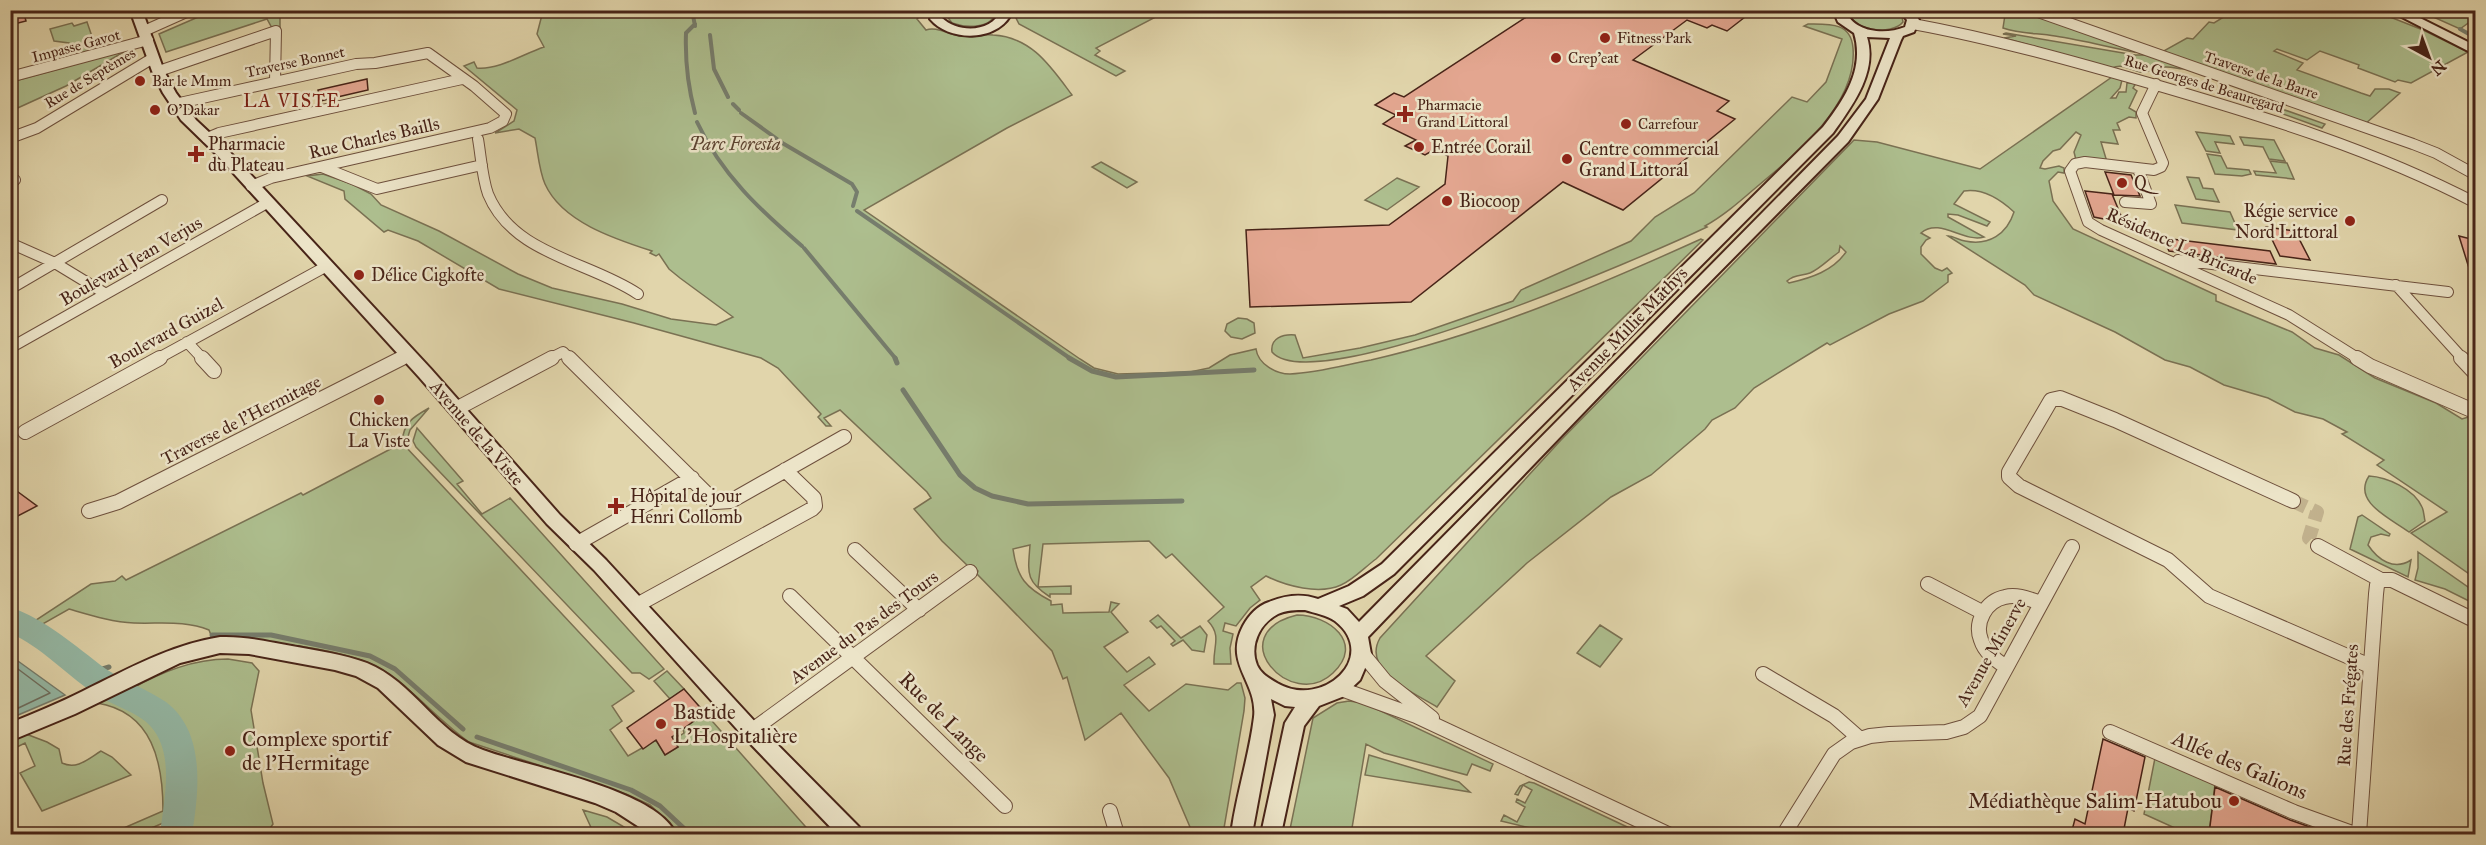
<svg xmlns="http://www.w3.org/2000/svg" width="2486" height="845" font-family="'IM FELL Great Primer',serif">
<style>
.green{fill:#adbe8e;stroke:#7a7153;stroke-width:1.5;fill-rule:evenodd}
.water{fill:#95b9a6;stroke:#767d6d;stroke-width:1.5}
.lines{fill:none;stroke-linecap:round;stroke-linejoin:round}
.shore{stroke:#6e6e5f;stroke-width:1.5}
.stream-far1{stroke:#767d6d;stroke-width:4}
.stream{stroke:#767d6d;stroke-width:5}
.river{fill:#95b9a6;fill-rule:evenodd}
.building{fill:#e3a690;stroke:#482418;stroke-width:1.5}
.street-tunnel{stroke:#c2b28e;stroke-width:14;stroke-dasharray:14 7;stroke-linecap:butt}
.street-far1-casing{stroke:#6e503d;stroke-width:12}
.street-casing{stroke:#6e503d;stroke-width:16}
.secondary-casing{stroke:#482418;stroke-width:4}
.street-far1{stroke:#ece4c8;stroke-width:10}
.street{stroke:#ece4c8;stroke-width:14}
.secondary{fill:#ece4c8;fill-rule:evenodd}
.poi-dot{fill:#8f2418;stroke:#ece4c8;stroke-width:2}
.labels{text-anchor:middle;stroke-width:5;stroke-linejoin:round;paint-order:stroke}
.far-poi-label{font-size:15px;fill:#482418;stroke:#ece4c8;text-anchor:start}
.far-street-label{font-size:15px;fill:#482418;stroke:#ece4c8}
.far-quarter-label{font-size:18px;letter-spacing:1.5px;fill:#7a1f14;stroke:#ece4c8}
.street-label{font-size:18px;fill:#482418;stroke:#ece4c8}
.poi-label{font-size:18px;fill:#482418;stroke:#ece4c8;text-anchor:start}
.park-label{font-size:18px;font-style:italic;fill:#5c4330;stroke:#ece4c8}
.near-poi-label{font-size:21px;fill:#482418;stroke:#ece4c8;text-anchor:start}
.near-street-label{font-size:21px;fill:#482418;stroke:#ece4c8}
</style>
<rect width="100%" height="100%" fill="#e1d5ab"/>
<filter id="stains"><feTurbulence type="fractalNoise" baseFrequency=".00333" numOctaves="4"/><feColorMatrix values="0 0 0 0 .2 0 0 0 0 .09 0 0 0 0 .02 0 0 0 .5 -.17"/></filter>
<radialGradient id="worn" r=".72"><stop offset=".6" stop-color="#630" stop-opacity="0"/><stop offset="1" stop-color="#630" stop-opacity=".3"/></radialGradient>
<path class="green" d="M 926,10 L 917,19 L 926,30 C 937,26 948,35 961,36 C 972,37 982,34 993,35 C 1032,37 1051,67 1072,95 L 1007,128 L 864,210 L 1080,359 L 1094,368 L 1118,374 L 1190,372 L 1209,368 L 1230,355 L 1256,349 C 1258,364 1276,374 1290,374 C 1317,373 1345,365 1371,360 C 1485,334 1595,287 1701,239 L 1703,240 L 1376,559 C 1365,567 1353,580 1341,585 C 1319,595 1286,586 1266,576 L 1251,587 L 1260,600 L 1250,608 L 1236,626 L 1225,623 L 1223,631 L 1233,634 L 1230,648 L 1231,664 L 1214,664 C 1213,646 1222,636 1208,621 L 1224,607 L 1172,554 L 1166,558 L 1149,541 L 1043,544 L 1038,587 L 1071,586 L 1071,594 L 1050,594 L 1050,597 C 1025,581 1028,573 1030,545 L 1013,549 C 1017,578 1026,588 1051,601 L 1051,605 L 1062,604 L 1063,613 L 1109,612 L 1111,602 L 1119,604 L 1111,612 L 1128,632 L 1104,647 L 1127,672 L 1149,657 L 1155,664 L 1124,685 L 1149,711 L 1186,684 L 1228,690 L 1237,683 L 1241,683 L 1245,698 L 1244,711 L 1223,834 L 1193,834 L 1169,778 L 1121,713 L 1085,740 L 1067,677 L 1063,679 L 1052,651 L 977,574 L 978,571 L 971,565 L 969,567 L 942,541 L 914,509 L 931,498 L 927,492 L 840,410 L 824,418 L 831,426 L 826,426 L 818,417 L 821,414 L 778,368 L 761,358 L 634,323 L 499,289 L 418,241 L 388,230 L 384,232 L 345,199 L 344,191 L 307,176 L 323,174 L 352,184 L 371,194 L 381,205 L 439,231 L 518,274 L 552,288 L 622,304 L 671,319 L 716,325 L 733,317 L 680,278 L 669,269 L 659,254 L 656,256 L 650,253 L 652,251 C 615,239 562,222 545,184 C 539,170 538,153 535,138 L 519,129 L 495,133 L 514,121 L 517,110 L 464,66 L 474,62 L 477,68 C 499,70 523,54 544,47 L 537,34 L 543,11 Z
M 1019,10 L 1189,10 L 1189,11 L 1184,13 L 1167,11 L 1096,48 L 1100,51 L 1095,55 L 1125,71 L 1116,76 L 1019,24 L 1015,16 Z
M 2235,10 L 2375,11 L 2423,30 L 2468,52 L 2411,83 L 2398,80 L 2395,82 L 2358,68 L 2359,65 L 2320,51 L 2307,60 L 2277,49 L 2274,51 L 2303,63 L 2297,70 L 2361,93 L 2370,96 L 2375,89 L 2389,89 L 2400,93 L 2364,125 L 2160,53 L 2187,38 L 2193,39 L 2209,22 L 2214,23 Z
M 212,11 L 280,11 L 280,29 L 272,28 L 267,19 L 166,52 L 159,34 Z
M 948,11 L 996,11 C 993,29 966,28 952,23 L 946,15 Z
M 1849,11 L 1895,11 L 1902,17 L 1903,22 C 1892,36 1851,31 1849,11 Z
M 2020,11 L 2035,14 L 2129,47 L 2134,52 C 2108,47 2082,40 2055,36 C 2037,33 2020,34 2003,28 L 2005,15 Z
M 2420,11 L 2465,11 L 2475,15 L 2475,18 L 2460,29 Z
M 87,22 L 97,51 L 75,57 L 69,43 L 54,41 L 50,29 L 72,23 L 74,26 Z
M 1808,24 C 1829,24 1851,22 1853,48 C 1858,105 1793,157 1753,190 C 1738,203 1723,216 1705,226 L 1707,227 C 1648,255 1314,401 1272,352 C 1270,338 1283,334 1295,335 L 1303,358 L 1360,348 L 1415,335 L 1513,301 L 1521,290 L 1631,241 L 1655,217 L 1694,193 L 1792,97 L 1807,102 L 1826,82 L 1842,39 L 1804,26 Z
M 2006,33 L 2135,55 L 2148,55 L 2189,68 C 2182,71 2173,66 2165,67 C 2157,68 2148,73 2140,72 C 2130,70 2123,63 2112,68 L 2004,38 L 2016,36 L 2003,34 Z
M 127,50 L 66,86 L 11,111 L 11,82 Z
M 2112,77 L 2122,80 L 2120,88 L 2111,98 L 2116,98 L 2119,92 L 2126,92 L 2127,83 L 2136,83 L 2133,88 L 2137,91 L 2129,108 L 2136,112 L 2136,118 L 2129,117 L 2117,123 L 2120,130 L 2113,130 L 2118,144 L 2101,142 L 2107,162 L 2076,160 L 2074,152 L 2081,135 L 2076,132 L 2060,149 L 2053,151 L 2043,161 L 2040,168 L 2045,169 L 2059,166 L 2064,168 L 2064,173 L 2058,172 L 2049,181 L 2053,201 L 2073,229 L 2216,295 L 2216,301 L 2292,332 L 2315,348 L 2339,355 L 2375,378 L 2436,403 L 2462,419 L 2475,415 L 2475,578 L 2411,533 L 2447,512 L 2377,465 L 2384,460 L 2342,434 L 2347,432 L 2323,419 L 2295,412 L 2268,398 L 2224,385 L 2190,367 L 2165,360 L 2115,332 L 2034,295 L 2025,285 L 1948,236 C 1953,236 1959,240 1965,241 C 1989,246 2007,234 2014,212 C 2000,199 1983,188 1964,191 L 1954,204 L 1990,222 L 1987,226 L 1958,215 L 1948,214 L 1948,217 L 1984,237 C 1963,243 1940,217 1921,233 L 1930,238 L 1926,240 L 1921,247 L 1921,254 L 1935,268 L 1942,271 L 1947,268 L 1952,273 L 1948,275 L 1948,282 L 1923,301 L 1889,314 L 1830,345 L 1827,343 L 1754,388 L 1735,408 L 1712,420 L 1705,429 L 1651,475 L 1611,497 L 1527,563 L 1426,656 L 1455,681 L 1437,707 C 1415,693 1361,671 1380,638 L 1561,440 L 1854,140 L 1877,142 L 1980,169 ZM 1840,246 L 1846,252 C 1833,271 1811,278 1789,283 L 1787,281 C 1794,274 1802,276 1810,273 C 1820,269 1830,258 1839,252 Z
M 2236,93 L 2325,124 L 2322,128 L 2233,96 Z
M 2196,132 L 2230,136 L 2234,144 L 2215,142 L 2220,153 L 2206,151 Z
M 2240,137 L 2274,140 L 2285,161 L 2269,159 L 2263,147 L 2244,145 Z
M 2207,154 L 2221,156 L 2227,168 L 2249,170 L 2251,174 L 2242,176 L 2215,174 Z
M 2270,161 L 2287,163 L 2294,179 L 2256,175 L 2254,171 L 2276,173 Z
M 1101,162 L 1137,182 L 1127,188 L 1092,167 Z
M 2187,177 L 2199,178 L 2203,188 L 2213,189 L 2219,202 L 2196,199 Z
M 1397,178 L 1419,187 L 1387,210 L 1365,200 Z
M 2175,205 L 2230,212 L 2238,230 L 2182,223 Z
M 1238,318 L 1247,319 L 1254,323 L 1255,333 L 1242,339 L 1231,337 L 1225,331 L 1227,324 Z
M 429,408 L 410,430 L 405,446 L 634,691 L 612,706 L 622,721 L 610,730 L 628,756 L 656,740 L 665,755 L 678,747 L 672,737 L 679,732 L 681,735 L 684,733 L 683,729 L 705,713 L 812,834 L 681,834 L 650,805 L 626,794 L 469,742 C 439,721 415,691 384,671 C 350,648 256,639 213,640 L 209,630 C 185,620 160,624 134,623 C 112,622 90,615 69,609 L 41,625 L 33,622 L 91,584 L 115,581 L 122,576 L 126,580 L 301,493 L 303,495 L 402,443 C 403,423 413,417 429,408 Z
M 417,428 L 463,481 L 457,484 L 482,514 L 510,498 L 664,669 L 649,679 L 640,673 L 632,673 L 416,447 L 413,441 Z
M 2369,476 C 2387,477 2414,489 2422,507 C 2424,511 2424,517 2425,521 L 2409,532 C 2390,518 2352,502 2369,476 Z
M 2362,515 L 2390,534 L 2389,536 L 2381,534 L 2371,537 L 2368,545 C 2378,560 2394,571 2411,560 L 2408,577 L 2350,549 L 2358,517 Z
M 2418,552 L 2475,592 L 2475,604 L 2445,589 L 2415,580 L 2418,568 Z
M 1158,615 L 1181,638 L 1200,626 L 1207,635 L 1204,652 L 1192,650 L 1183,640 L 1173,646 L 1171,644 L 1175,641 L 1161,626 L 1157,628 L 1150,621 Z
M 1297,615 C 1329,615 1365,643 1333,673 C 1291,713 1220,634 1297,615 Z
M 1600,625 L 1622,639 L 1600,667 L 1577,653 Z
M 228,659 L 252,663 L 259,671 L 251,710 L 263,783 L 273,824 L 266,834 L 181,834 C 184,798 194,752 173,719 C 164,706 144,697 131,689 C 162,672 193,659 228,659 Z
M 667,671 L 684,689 L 670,699 L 654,681 Z
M 108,697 C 188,739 162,745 168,821 L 142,832 L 143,834 L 110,834 L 163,811 C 163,763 153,712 97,703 Z
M 1349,701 L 1364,703 L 1493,764 L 1490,771 L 1472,764 L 1467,775 L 1384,753 L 1366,744 L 1351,834 L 1289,834 L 1313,718 L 1337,703 Z
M 26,734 L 47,742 L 59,749 L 62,763 C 77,770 88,759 101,751 L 112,757 L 131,775 L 42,811 L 20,773 L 35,766 L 25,743 L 11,750 L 11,740 Z
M 1369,755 L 1459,782 L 1470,792 L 1365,775 Z
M 2155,758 L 2215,784 L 2209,834 L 2188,834 L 2144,814 Z
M 1529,782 L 1534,783 L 1640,833 L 1547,834 L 1542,831 L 1501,821 L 1504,815 L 1517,822 L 1525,807 L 1516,802 L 1517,799 L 1525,803 L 1532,790 L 1523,785 L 1518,795 L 1515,794 L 1520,786 Z
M 583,810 L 607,817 L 636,834 L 594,834 Z"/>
<path class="water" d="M 11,656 L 65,695 L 11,718 Z"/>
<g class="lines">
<path class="shore" d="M 10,663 L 50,693 L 10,712"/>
<path class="stream-far1" d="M 692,10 L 695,26
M 695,24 L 686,33 C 685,60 688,87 695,113
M 2460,29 L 2476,38
M 710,35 L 714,69 L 728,97
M 733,104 L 739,110
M 741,113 L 784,144 L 852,184 L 857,192 L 853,206
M 697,122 C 721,174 760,210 802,246
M 857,211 L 1071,359
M 804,248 L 896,359"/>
<path class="stream" d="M 895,358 L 897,363
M 1069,358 L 1092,371 L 1116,377 L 1254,370
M 903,390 L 960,475 L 975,488 L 992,496 L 1028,504 L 1182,501
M 212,635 L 271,635 L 370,656 L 395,669 L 463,729
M 90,673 L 109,667
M 477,737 L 631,790 L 660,806 L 690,834"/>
<path class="river" d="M 10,607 C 47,620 75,646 106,669 C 125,682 147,689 166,702 C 206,732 199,792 192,834 L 160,834 C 164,799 177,747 145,721 C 129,709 109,704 92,692 C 65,673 41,647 10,633 Z"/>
</g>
<path class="building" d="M 10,10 L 23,10 L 26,21 L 10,25 Z
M 1537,10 L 1727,10 L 1745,17 L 1727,31 L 1712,25 L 1707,28 L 1687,20 L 1633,60 L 1729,101 L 1717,111 L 1735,119 L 1623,210 L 1563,182 L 1411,302 L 1250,307 L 1246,230 L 1389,225 L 1445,184 L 1448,156 L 1435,149 L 1425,155 L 1405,146 L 1416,140 L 1383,124 L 1396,115 L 1375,105 L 1394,93 L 1404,97 Z
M 367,79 L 368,90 L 320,101 L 318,90 Z
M 2105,172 L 2131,175 L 2140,196 L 2114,195 Z
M 2085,191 L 2112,194 L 2124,223 L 2094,217 Z
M 2266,227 L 2295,231 L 2310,260 L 2280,256 Z
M 2459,236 L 2475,240 L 2475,281 L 2473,281 Z
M 2163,238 L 2270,251 L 2276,264 L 2169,251 Z
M 10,486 L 37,506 L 10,520 Z
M 684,689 L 705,713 L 672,737 L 678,747 L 665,755 L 656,740 L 643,749 L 627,728 Z
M 2103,739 L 2145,757 L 2134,811 L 2128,808 L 2123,834 L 2071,834 L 2075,819 L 2085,824 Z
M 2215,787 L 2290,820 L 2330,834 L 2209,834 Z"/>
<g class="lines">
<path class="street-tunnel" d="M 2293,501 L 2317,512 L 2309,538 L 2318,546"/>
<g class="street-far1-casing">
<path id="street-far1" d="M 2032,10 L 2413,144 L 2436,153 L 2476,175
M 1913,24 C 1995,39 2076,62 2156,85 C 2266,117 2374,150 2476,203
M 144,31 L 191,10
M 159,71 L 276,31 L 275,81
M 10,77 L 148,40
M 2156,84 L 2142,113 L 2163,163 L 2161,167 L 2154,170 L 2085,162 L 2075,164 L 2070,171 L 2088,222 L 2101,230 L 2289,315 L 2359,359
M 175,104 L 356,64 L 375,63 L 428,53 L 474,86 L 506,114 L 503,121 L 490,128 L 271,178 L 251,186
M 10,138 L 37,128 L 153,58
M 207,138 L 219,133 L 462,79
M 478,139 C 481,156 482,177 488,194 C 513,255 589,261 638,294
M 322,167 L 377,189 L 482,165
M 10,181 L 15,180
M 2125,202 L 2151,204 L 2138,169
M 10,243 L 55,263 L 106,294
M 2178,260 L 2448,292
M 2396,285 L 2463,359
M 10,289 L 162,200
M 187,342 L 203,359
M 10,348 L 267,203
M 157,359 L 325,267
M 399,359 L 408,355
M 549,359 L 563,352 L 570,359"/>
</g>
<g class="street-casing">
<path id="street" d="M 202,358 L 214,371
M 569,358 L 715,502 L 731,501 L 844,437
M 2357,358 L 2370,366 L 2476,412
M 2461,358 L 2476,374
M 456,409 L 552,358
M 25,432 L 160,358
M 2293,501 L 2115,420 L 2060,398 L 2051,400 L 2009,472 L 2009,477 L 2019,486 L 2168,560 L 2209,596 L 2370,666
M 89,511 L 118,502 L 402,358
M 576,544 L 692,478
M 2318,546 L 2381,580 L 2392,580 L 2476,621
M 855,550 L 919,610
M 1928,584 L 1982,612
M 790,596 L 1005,806
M 637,605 L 812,509 L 815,506 L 814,498 L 785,470
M 1362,653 L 1385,681 L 1432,718
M 2006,667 C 1996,660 1985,653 1981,640 C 1974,622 1986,601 2005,597 C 2017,594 2029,599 2041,603
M 1763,674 L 1834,716 L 1859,738
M 1341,689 L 1416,716 L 1668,834
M 751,731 L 970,572
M 2110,732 L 2294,812 L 2355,834
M 1110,811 L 1117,834
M 1784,834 L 1834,754 L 1851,742 L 1870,736 L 1889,734 L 1946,732 L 1964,727 L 1980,716 L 2072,547
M 2359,834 L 2376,594 L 2377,585 L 2381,580"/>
</g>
<g class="secondary-casing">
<path id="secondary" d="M 130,10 L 142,10 L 164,71 L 176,93 L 196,120 L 226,148 L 431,369 L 560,515 L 606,560 L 758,725 L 859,827 L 861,834 L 837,834 L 744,737 L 594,570 L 547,524 L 419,377 L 216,154 L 181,120 L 163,93 L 152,71 Z
M 933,10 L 945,10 L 942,18 C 958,33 992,33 1001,10 L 1013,10 C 1001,42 950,43 930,19 Z
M 1833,10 L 1845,10 C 1854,33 1885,35 1905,27 L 1907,20 L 1899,10 L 1912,10 L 1919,20 L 1914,32 L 1903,36 L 1901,40 L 1878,99 L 1848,142 L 1685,307 L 1368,637 L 1371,654 L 1360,680 L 1342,697 L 1319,706 L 1304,726 L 1281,834 L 1261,834 L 1285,723 L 1295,707 L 1285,706 L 1271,699 L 1274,715 L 1252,834 L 1231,834 C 1236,795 1249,757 1254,717 C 1258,682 1223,664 1243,626 C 1249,615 1257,606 1269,602 C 1286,595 1301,593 1318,599 L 1349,586 L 1382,564 L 1823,127 C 1844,100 1865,69 1854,33 L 1838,22 ZM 1867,37 L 1890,38 L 1866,99 L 1838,136 L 1359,622 L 1347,609 L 1339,606 L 1363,596 L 1394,574 L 1833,133 C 1852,106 1878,72 1867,37 ZM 1305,610 C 1314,613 1327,615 1335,621 C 1380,656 1323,710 1277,683 C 1269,678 1261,674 1257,665 C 1249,645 1260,623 1278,614 C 1286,610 1296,610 1305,610 Z
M 2388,10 L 2404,10 L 2476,46 L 2476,55 Z
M 220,637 C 245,636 268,642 292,646 C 318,651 343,654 367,663 C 414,682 436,733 483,750 C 528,767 656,789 676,834 L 650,834 L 616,812 L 595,803 L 466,762 L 438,745 L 378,688 L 356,676 L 335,670 L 249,654 L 220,653 L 180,663 L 75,714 L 10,741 L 10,723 C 35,713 59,703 83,691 C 128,669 170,645 220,637 Z"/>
</g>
<use href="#street-far1" class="street-far1"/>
<use href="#street" class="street"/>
<use href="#secondary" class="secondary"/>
</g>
<g class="poi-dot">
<circle cx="1605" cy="38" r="6"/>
<circle cx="1556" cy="58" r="6"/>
<circle cx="140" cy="81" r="6"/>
<circle cx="155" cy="110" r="6"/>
<path d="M1402 105h6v6h6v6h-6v6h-6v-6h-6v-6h6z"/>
<circle cx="1626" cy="124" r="6"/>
<circle cx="1419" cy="147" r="6"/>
<path d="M193 145h6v6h6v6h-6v6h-6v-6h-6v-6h6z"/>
<circle cx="1567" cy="159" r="6"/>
<circle cx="2122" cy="183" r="6"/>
<circle cx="1447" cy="201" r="6"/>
<circle cx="2350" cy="221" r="6"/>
<circle cx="359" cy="275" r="6"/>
<circle cx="379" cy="400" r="6"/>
<path d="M613 497h6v6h6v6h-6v6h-6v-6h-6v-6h6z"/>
<circle cx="661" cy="724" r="6"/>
<circle cx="230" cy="751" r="6"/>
<circle cx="2234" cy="801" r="6"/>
</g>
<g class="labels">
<g class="far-poi-label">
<text x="1617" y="43">Fitness Park</text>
<text x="1568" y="63">Crep'eat</text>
<text x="152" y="86">Bar le Mmm</text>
<text x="1417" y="110">Pharmacie<tspan x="1417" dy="17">Grand Littoral</tspan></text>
<text x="167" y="115">O'Dakar</text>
<text x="1638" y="129">Carrefour</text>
</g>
<g class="far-street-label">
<text transform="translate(76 46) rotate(-15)" y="5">Impasse Gavot</text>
<text transform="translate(295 62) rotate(-12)" y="5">Traverse Bonnet</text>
<text transform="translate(2261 75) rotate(19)" y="5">Traverse de la Barre</text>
<text transform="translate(90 78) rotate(-31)" y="5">Rue de Septèmes</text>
<text transform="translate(2204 84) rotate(17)" y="5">Rue Georges de Beauregard</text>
</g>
<g class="far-quarter-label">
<text x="292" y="107">LA VISTE</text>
</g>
<g class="street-label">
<text transform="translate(374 138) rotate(-13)" y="6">Rue Charles Baills</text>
<text transform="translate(2182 246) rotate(24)" y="6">Résidence La Bricarde</text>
<text transform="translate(131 261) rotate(-30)" y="6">Boulevard Jean Verjus</text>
<text transform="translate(1627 329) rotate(-46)" y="6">Avenue Millie Mathys</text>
<text transform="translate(166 333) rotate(-29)" y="6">Boulevard Guizel</text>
<text transform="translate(241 420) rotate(-27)" y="6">Traverse de l'Hermitage</text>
<text transform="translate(477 433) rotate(49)" y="6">Avenue de la Viste</text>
<text transform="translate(864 627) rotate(-36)" y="6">Avenue du Pas des Tours</text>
<text transform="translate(1991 652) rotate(-60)" y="6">Avenue Minerve</text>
<text transform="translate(2348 705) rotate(-86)" y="6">Rue des Frégates</text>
</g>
<g class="poi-label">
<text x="208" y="150">Pharmacie<tspan x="208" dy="21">du Plateau</tspan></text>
<text x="1431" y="153">Entrée Corail</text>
<text x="1579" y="155">Centre commercial<tspan x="1579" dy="21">Grand Littoral</tspan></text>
<text x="2134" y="189">Q</text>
<text x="1459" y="207">Biocoop</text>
<text x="2338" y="217" text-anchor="end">Régie service<tspan x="2338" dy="21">Nord Littoral</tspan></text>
<text x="371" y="281">Délice Cigkofte</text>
<text x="379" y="426" text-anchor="middle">Chicken<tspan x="379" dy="21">La Viste</tspan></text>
<text x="630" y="502">Hôpital de jour<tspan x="630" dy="21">Henri Collomb</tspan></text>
</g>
<g class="park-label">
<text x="735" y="150">Parc Foresta</text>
</g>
<g class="near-poi-label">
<text x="673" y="719">Bastide<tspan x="673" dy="24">L'Hospitalière</tspan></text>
<text x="242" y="746">Complexe sportif<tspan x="242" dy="24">de l'Hermitage</tspan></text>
<text x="2222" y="808" text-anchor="end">Médiathèque Salim-Hatubou</text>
</g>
<g class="near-street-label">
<text transform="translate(944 717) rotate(45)" y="7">Rue de Lange</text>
<text transform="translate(2240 765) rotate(23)" y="7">Allée des Galions</text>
</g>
</g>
<rect width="2486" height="845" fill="none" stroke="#e1d5ab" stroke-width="36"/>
<rect x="12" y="12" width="2462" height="821" fill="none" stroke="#482418" stroke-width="3"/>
<rect x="18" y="18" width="2450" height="809" fill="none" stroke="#482418" stroke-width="1.5"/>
<g transform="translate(2429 57) rotate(139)" stroke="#ece4c8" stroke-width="4.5" paint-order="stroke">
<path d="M0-4.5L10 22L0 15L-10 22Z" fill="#482418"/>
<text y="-9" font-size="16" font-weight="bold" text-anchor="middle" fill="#482418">N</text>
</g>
<rect width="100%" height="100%" filter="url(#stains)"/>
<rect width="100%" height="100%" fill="url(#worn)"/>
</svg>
